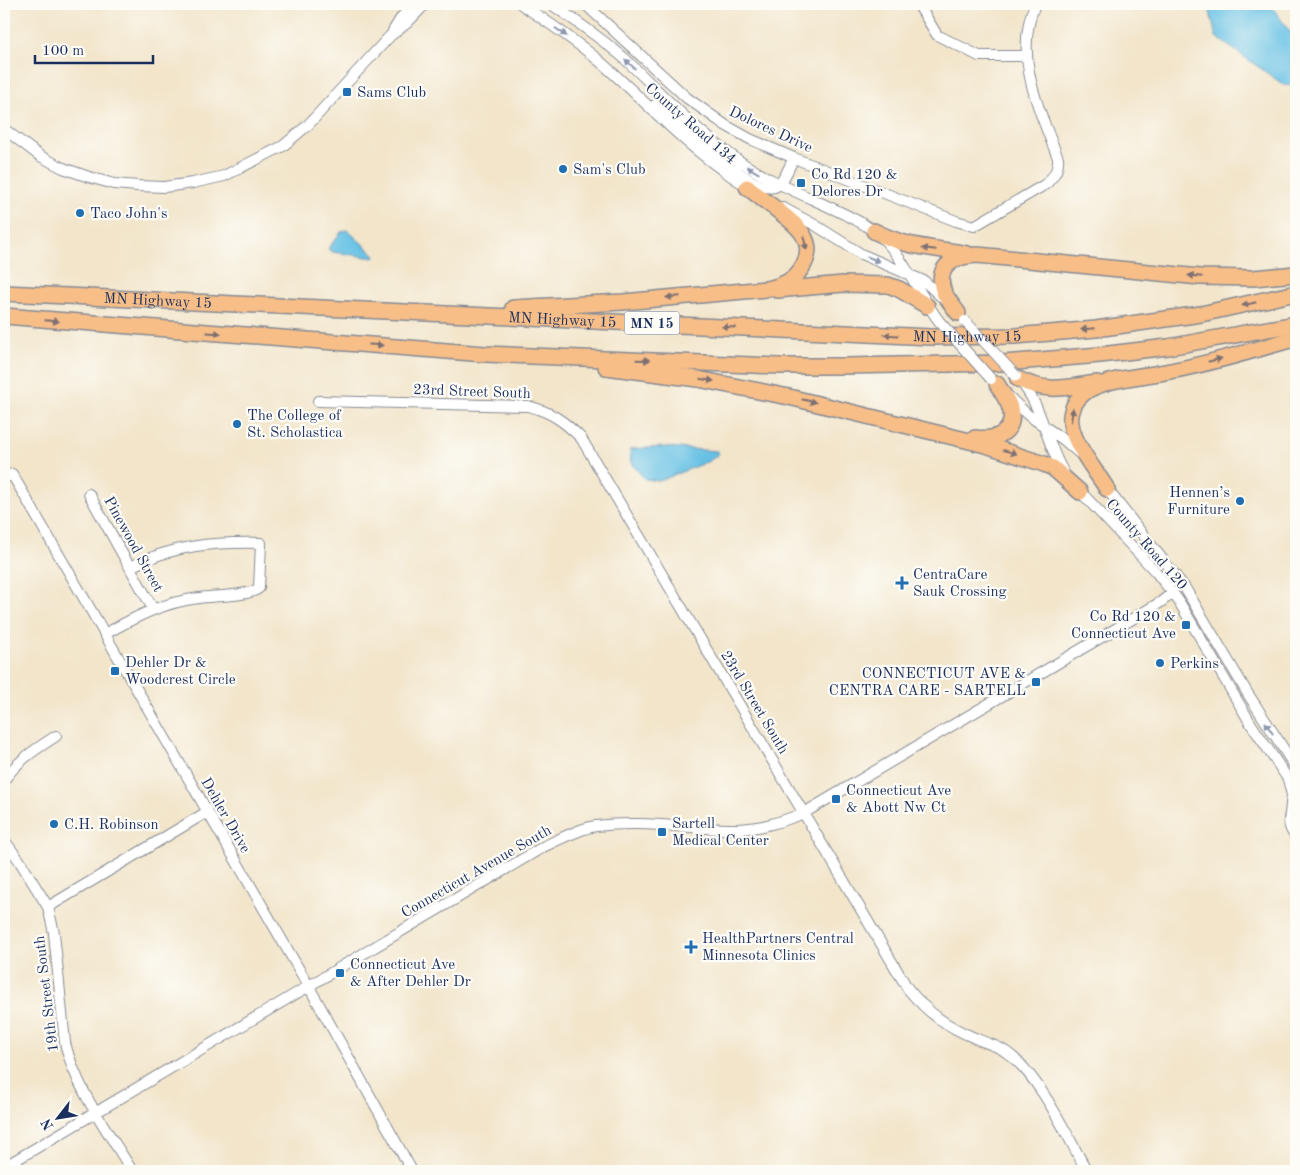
<svg xmlns="http://www.w3.org/2000/svg" width="1300" height="1175" font-family="'Old Standard TT',serif">
<style>
.water{fill:#66c1e4;stroke:#4078a1}
.lines{fill:none;stroke-linecap:round;stroke-linejoin:round}
.minor-casing{stroke:#868a94;stroke-width:12}
.highway-casing{stroke:#868a94;stroke-width:18}
.minor{stroke:#fff;stroke-width:10}
.highway{stroke:#f7be88;stroke-width:15}
.minor-bridge-casing{stroke:#868a94;stroke-width:12;stroke-linecap:butt}
.minor-bridge{stroke:#fff;stroke-width:10}
.oneway{fill:#8d97ae}
.oneway2{fill:#7e6f71}
.poi-dot{fill:#1f6fb2;stroke:#fdfcf7;stroke-width:2}
.labels{text-anchor:middle;stroke-width:4.5;stroke-linejoin:round;paint-order:stroke}
.shield{fill:#fdfcf7;stroke:#5f6c8c;stroke-width:1}
.shield-label{font-size:14px;font-weight:bold;fill:#1b2f5e}
.poi-label{font-size:15px;fill:#1b2f5e;stroke:#fdfcf7;text-anchor:start}
.street-label{font-size:15px;fill:#1b2f5e;stroke:#fdfcf7}
</style>
<rect width="100%" height="100%" fill="#fdfcf7"/>
<filter id="ink" filterUnits="userSpaceOnUse"><feTurbulence type="fractalNoise" baseFrequency=".02" numOctaves="2"/><feDisplacementMap in="SourceGraphic" scale="10" xChannelSelector="R" yChannelSelector="G"/><feConvolveMatrix kernelMatrix="1 2 1 2 8 2 1 2 1" color-interpolation-filters="sRGB"/></filter>
<filter id="wash" filterUnits="userSpaceOnUse"><feTurbulence type="fractalNoise" baseFrequency=".0096" numOctaves="4" result="noise"/><feDisplacementMap in="SourceGraphic" scale="20" xChannelSelector="R" yChannelSelector="G"/><feGaussianBlur stdDeviation="1.12" result="paint"/><feColorMatrix in="noise" values="0 0 0 0 0 0 0 0 0 0 0 0 0 0 0 0 0 1.4 0 .05"/><feComposite in="paint" operator="in"/></filter>
<g filter="url(#wash)">
<rect width="100%" height="100%" fill="#f2e5ca"/>
<path class="water" d="M 1208,4 L 1270,4 L 1293,36 L 1296,38 L 1296,86 L 1284,85 L 1216,37 Z
M 347,230 L 375,255 L 374,258 L 333,252 L 328,249 L 341,232 Z
M 664,447 L 717,451 L 718,455 L 709,461 L 659,481 L 645,479 L 631,463 L 630,449 Z"/>
</g>
<g filter="url(#ink)">
<g class="lines">
<g class="minor-casing">
<path id="minor" d="M 521,4 C 549,23 578,42 604,65 C 652,107 695,157 752,189
M 551,4 C 576,21 601,38 624,58 C 659,91 692,127 731,155 C 764,180 805,195 842,213 C 856,220 869,226 881,237 C 904,257 919,295 939,321
M 585,4 L 687,98 L 725,125 L 750,139 L 794,158 L 956,221 L 974,226 L 1046,184 C 1054,176 1059,169 1058,158 C 1039,109 1013,56 1035,4
M 918,4 L 937,35 L 979,56 L 1027,56
M 393,31 L 401,18 L 413,4
M 655,105 C 662,111 670,115 677,121 C 692,135 756,195 775,187 C 784,183 789,166 794,158
M 4,129 L 40,156 L 63,168 L 89,177 L 114,184 L 138,186 L 164,187 L 193,183 L 224,176 L 283,146 L 308,125 L 390,36 L 407,23 L 425,4
M 783,208 L 815,225 L 861,254 L 924,281 L 944,299
M 1020,381 C 1043,407 1046,444 1064,473
M 1007,395 L 1028,415 L 1064,440 L 1079,453
M 318,401 L 528,406 C 551,412 564,421 581,438 L 908,989 C 928,1013 946,1026 975,1038 C 985,1043 997,1045 1006,1052 C 1039,1074 1067,1136 1087,1171
M 4,478 L 12,474 L 308,985 L 412,1171
M 1103,484 L 1185,588 L 1248,694 L 1296,768
M 1077,488 L 1156,572 L 1178,600 L 1251,724 L 1288,779 L 1292,795 L 1290,814
M 89,494 L 153,609
M 105,634 C 135,617 164,602 199,598 C 212,596 251,596 259,588 L 261,543 C 214,542 173,545 130,567
M 4,780 C 18,760 36,749 56,736
M 1292,808 C 1287,819 1288,828 1296,837
M 4,840 L 19,860 L 48,907 L 54,933 L 65,1043 C 76,1089 108,1131 132,1171
M 48,907 L 207,812
M 4,1167 L 543,847 C 560,839 578,829 596,826 C 642,820 688,829 734,829 C 759,829 781,822 804,813 L 1161,602 L 1172,593"/>
</g>
<g class="highway-casing">
<g id="highway">
<path d="M 874,231 C 909,249 932,247 968,254"/>
<path d="M 777,290 L 843,284 L 888,285 L 899,289 L 927,306"/>
<path id="s1" d="M 4,293 L 931,337 L 1015,336 L 1096,329 L 1201,314 L 1296,293"/>
<path d="M 513,308 L 623,302 L 766,289 C 782,286 796,280 804,264 C 818,237 790,220 772,206 C 763,200 755,193 747,187"/>
<path d="M 958,313 C 953,306 946,298 943,290 C 935,264 957,256 977,255 L 1200,277 L 1253,278 L 1296,274"/>
<path d="M 4,316 L 485,354 L 779,366 L 844,366 L 1003,363 L 1100,355 L 1168,347 L 1296,324"/>
<path d="M 606,367 L 698,379 L 789,397 L 986,445 L 1044,464 L 1053,468 L 1080,492"/>
<path d="M 1018,379 C 1049,394 1065,387 1097,383"/>
<path d="M 975,438 C 997,441 1019,431 1009,405 C 1006,398 1001,391 997,384"/>
<path d="M 1107,489 C 1095,469 1064,434 1072,411 C 1074,402 1081,395 1088,390 C 1113,377 1143,377 1170,371 C 1213,363 1255,350 1296,338"/>
</g>
</g>
<use href="#minor" class="minor"/>
<use href="#highway" class="highway"/>
<g class="minor-bridge-casing">
<path id="minor-bridge" d="M 939,321 L 991,379
M 965,321 L 1016,376"/>
</g>
<use href="#minor-bridge" class="minor-bridge"/>
</g>
<defs><path id="oneway-solid" d="M-6-.8H1V-3.2L6.5 0L1 3.2V.8H-6Z" transform="scale(1.25)"/></defs>
<g class="oneway">
<use href="#oneway-solid" transform="translate(561 32) rotate(35)"/>
<use href="#oneway-solid" transform="translate(630 64) rotate(-137)"/>
<use href="#oneway-solid" transform="translate(753 170) rotate(-149)"/>
<use href="#oneway-solid" transform="translate(873 259) rotate(23)"/>
<use href="#oneway-solid" transform="translate(1269 728) rotate(-123)"/>
</g>
<g class="oneway2">
<use href="#oneway-solid" transform="translate(805 243) rotate(77)"/>
<use href="#oneway-solid" transform="translate(929 249) rotate(-174)"/>
<use href="#oneway-solid" transform="translate(1195 276) rotate(-175)"/>
<use href="#oneway-solid" transform="translate(673 297) rotate(175)"/>
<use href="#oneway-solid" transform="translate(1249 304) rotate(167)"/>
<use href="#oneway-solid" transform="translate(52 321) rotate(5)"/>
<use href="#oneway-solid" transform="translate(729 327) rotate(-177)"/>
<use href="#oneway-solid" transform="translate(1088 329) rotate(175)"/>
<use href="#oneway-solid" transform="translate(214 333) rotate(4)"/>
<use href="#oneway-solid" transform="translate(891 335) rotate(-177)"/>
<use href="#oneway-solid" transform="translate(376 345) rotate(4)"/>
<use href="#oneway-solid" transform="translate(643 360) rotate(2)"/>
<use href="#oneway-solid" transform="translate(1215 360) rotate(-14)"/>
<use href="#oneway-solid" transform="translate(707 380) rotate(9)"/>
<use href="#oneway-solid" transform="translate(809 401) rotate(13)"/>
<use href="#oneway-solid" transform="translate(1072 415) rotate(-82)"/>
<use href="#oneway-solid" transform="translate(1010 452) rotate(16)"/>
</g>
</g>
<g class="poi-dot">
<rect x="342" y="87" width="10" height="10" rx="2.5"/>
<circle cx="563" cy="169" r="5"/>
<rect x="796" y="178" width="10" height="10" rx="2.5"/>
<circle cx="80" cy="213" r="5"/>
<circle cx="237" cy="424" r="5"/>
<circle cx="1240" cy="501" r="5"/>
<path d="M899.5 575.5h5v5h5v5h-5v5h-5v-5h-5v-5h5z"/>
<rect x="1181" y="620" width="10" height="10" rx="2.5"/>
<circle cx="1160" cy="663" r="5"/>
<rect x="110" y="666" width="10" height="10" rx="2.5"/>
<rect x="1031" y="677" width="10" height="10" rx="2.5"/>
<rect x="831" y="794" width="10" height="10" rx="2.5"/>
<circle cx="54" cy="824" r="5"/>
<rect x="657" y="827" width="10" height="10" rx="2.5"/>
<path d="M688.5 939.5h5v5h5v5h-5v5h-5v-5h-5v-5h5z"/>
<rect x="335" y="968" width="10" height="10" rx="2.5"/>
</g>
<g class="labels">
<rect class="shield" x="624.5" y="311.5" width="55" height="23" rx="4"/>
<g class="shield-label">
<text x="652" y="328">MN 15</text>
</g>
<g class="poi-label">
<text x="357" y="97">Sams Club</text>
<text x="573" y="174">Sam's Club</text>
<text x="811" y="179">Co Rd 120 &amp;<tspan x="811" dy="17">Delores Dr</tspan></text>
<text x="90" y="218">Taco John's</text>
<text x="247" y="420">The College of<tspan x="247" dy="17">St. Scholastica</tspan></text>
<text x="1230" y="497" text-anchor="end">Hennen’s<tspan x="1230" dy="17">Furniture</tspan></text>
<text x="913" y="579">CentraCare<tspan x="913" dy="17">Sauk Crossing</tspan></text>
<text x="1176" y="621" text-anchor="end">Co Rd 120 &amp;<tspan x="1176" dy="17">Connecticut Ave</tspan></text>
<text x="125" y="667">Dehler Dr &amp;<tspan x="125" dy="17">Woodcrest Circle</tspan></text>
<text x="1170" y="668">Perkins</text>
<text x="1026" y="678" text-anchor="end">CONNECTICUT AVE &amp;<tspan x="1026" dy="17">CENTRA CARE - SARTELL</tspan></text>
<text x="846" y="795">Connecticut Ave<tspan x="846" dy="17">&amp; Abott Nw Ct</tspan></text>
<text x="672" y="828">Sartell<tspan x="672" dy="17">Medical Center</tspan></text>
<text x="64" y="829">C.H. Robinson</text>
<text x="702" y="943">HealthPartners Central<tspan x="702" dy="17">Minnesota Clinics</tspan></text>
<text x="350" y="969">Connecticut Ave<tspan x="350" dy="17">&amp; After Dehler Dr</tspan></text>
</g>
<g class="street-label">
<text transform="translate(691 123) rotate(41)" y="5">County Road 134</text>
<text transform="translate(771 129) rotate(25)" y="5">Dolores Drive</text>
<text dy="5" stroke="none"><textPath href="#s1" startOffset="154">MN Highway 15</textPath></text>
<text dy="5" stroke="none"><textPath href="#s1" startOffset="559">MN Highway 15</textPath></text>
<text dy="5" stroke="none"><textPath href="#s1" startOffset="964">MN Highway 15</textPath></text>
<text transform="translate(472 391) rotate(2)" y="5">23rd Street South</text>
<text transform="translate(134 544) rotate(61)" y="5">Pinewood Street</text>
<text transform="translate(1147 544) rotate(49)" y="5">County Road 120</text>
<text transform="translate(755 702) rotate(59)" y="5">23rd Street South</text>
<text transform="translate(226 815) rotate(60)" y="5">Dehler Drive</text>
<text transform="translate(476 871) rotate(-30)" y="5">Connecticut Avenue South</text>
<text transform="translate(46 994) rotate(-97)" y="5">19th Street South</text>
</g>
</g>
<rect width="1300" height="1175" fill="none" stroke="#fdfcf7" stroke-width="20"/>
<g transform="translate(58 1118) rotate(239)" stroke="#fdfcf7" stroke-width="4" paint-order="stroke">
<path d="M0-4L9 19L0 12L-9 19Z" fill="#1b2f5e"/>
<text y="-8" font-size="14" font-weight="bold" text-anchor="middle" fill="#1b2f5e">N</text>
</g>
<path d="M35 55v8h118v-8" fill="none" stroke="#1b2f5e" stroke-width="2.5"/>
<text x="42" y="55" font-size="15" fill="#1b2f5e" stroke="#fdfcf7" stroke-width="4" paint-order="stroke">100 m</text>
</svg>
